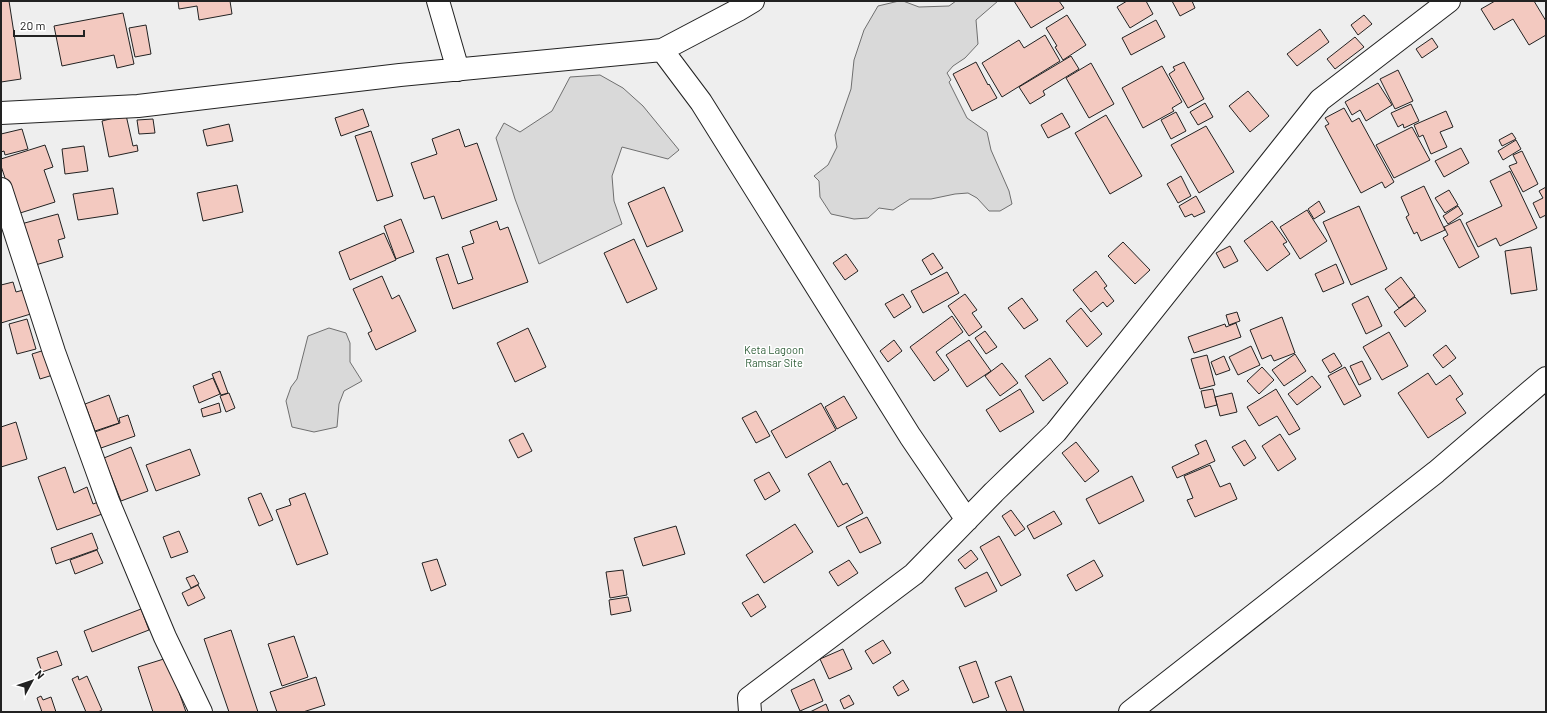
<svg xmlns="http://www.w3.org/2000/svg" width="1547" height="713" font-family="Barlow,sans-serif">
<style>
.green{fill:#eee;stroke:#6f6f6f}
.water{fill:#d9d9d9;stroke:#6f6f6f}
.building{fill:#f3c9c0;stroke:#222}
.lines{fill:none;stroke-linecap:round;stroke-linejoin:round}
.minor-casing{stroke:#222;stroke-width:24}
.minor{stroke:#fff;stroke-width:22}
.labels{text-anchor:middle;stroke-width:3;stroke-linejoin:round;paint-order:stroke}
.park-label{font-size:11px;fill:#2f5e38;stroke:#fff}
</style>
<rect width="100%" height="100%" fill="#fff"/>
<path class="green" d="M 1,1 L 1546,1 L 1546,712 L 1,712 Z"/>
<path class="water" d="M 899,1 L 903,1 L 919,7 L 949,6 L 956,1 L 998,1 L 976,20 L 978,44 L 965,58 L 953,66 L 947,73 L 951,80 L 949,82 L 967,118 L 987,132 L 991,150 L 1009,191 L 1012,204 L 1000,211 L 989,211 L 977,198 L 968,193 L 955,194 L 931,199 L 910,199 L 893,210 L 879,208 L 868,218 L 854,219 L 831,214 L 820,197 L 819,181 L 814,176 L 828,165 L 837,147 L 835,135 L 851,89 L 854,60 L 864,30 L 878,6 Z
M 600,75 L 623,88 L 643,106 L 679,150 L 668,159 L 622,147 L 612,176 L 614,201 L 622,224 L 539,264 L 515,199 L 496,138 L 504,123 L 520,132 L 552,111 L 570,77 Z
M 329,328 L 346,333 L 350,343 L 350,362 L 362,381 L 344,391 L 339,404 L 337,427 L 314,432 L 292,427 L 286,401 L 291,387 L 297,379 L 308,336 Z"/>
<path class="building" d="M 1,1 L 9,1 L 21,79 L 1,82 Z
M 178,1 L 230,1 L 232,14 L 199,20 L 197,6 L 179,9 Z
M 1014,1 L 1059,1 L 1064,8 L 1031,28 Z
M 1127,1 L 1146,1 L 1153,14 L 1130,28 L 1117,7 Z
M 1172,1 L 1192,1 L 1195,8 L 1180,16 Z
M 1495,1 L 1534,1 L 1546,21 L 1546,35 L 1529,45 L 1513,19 L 1494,30 L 1481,9 Z
M 123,13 L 134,64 L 117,68 L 114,55 L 62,66 L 54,26 Z
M 1067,15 L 1086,45 L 1063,60 L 1055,47 L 1057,46 L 1046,28 Z
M 1364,15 L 1372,24 L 1358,35 L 1351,25 Z
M 1156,20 L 1165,37 L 1131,55 L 1122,38 Z
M 146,25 L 151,54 L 135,57 L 129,28 Z
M 1320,29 L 1329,42 L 1297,66 L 1287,54 Z
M 1045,35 L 1060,61 L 1002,97 L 982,63 L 1019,40 L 1024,48 Z
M 1355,37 L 1364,47 L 1335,69 L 1327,59 Z
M 1432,38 L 1438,47 L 1422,58 L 1416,49 Z
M 1071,56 L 1079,69 L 1043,91 L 1045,95 L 1030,104 L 1019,87 Z
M 976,62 L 988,85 L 989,84 L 997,98 L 972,111 L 953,74 Z
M 1184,62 L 1204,99 L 1188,108 L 1169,74 L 1175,70 L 1173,67 Z
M 1091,63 L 1114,104 L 1089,118 L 1066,78 Z
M 1162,66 L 1182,102 L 1172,108 L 1174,111 L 1143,128 L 1122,88 Z
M 1398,70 L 1413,101 L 1395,109 L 1380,79 Z
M 1378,83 L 1392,105 L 1366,121 L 1360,110 L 1352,115 L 1345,102 Z
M 1248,91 L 1269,116 L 1250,132 L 1229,106 Z
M 1205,103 L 1213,117 L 1198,125 L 1190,112 Z
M 1411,104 L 1419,121 L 1404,128 L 1403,124 L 1398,127 L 1391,113 Z
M 1344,108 L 1352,122 L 1359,118 L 1394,182 L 1385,188 L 1382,182 L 1361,193 L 1325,126 L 1329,124 L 1325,118 Z
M 363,109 L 369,126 L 341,136 L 335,118 Z
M 1446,111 L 1453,127 L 1440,132 L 1447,147 L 1431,154 L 1423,135 L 1419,137 L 1414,125 Z
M 1176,112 L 1186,131 L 1171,139 L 1161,120 Z
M 1062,113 L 1070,127 L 1048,138 L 1041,125 Z
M 126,115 L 133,146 L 137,145 L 138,151 L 109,157 L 102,121 Z
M 1106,115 L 1142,176 L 1110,194 L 1075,133 Z
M 153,119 L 155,133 L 139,134 L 137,120 Z
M 229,124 L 233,141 L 207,146 L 203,130 Z
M 1206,126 L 1234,172 L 1199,193 L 1171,145 Z
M 1412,127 L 1430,160 L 1394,178 L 1376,145 Z
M 22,129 L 28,149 L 5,155 L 4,151 L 1,152 L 1,134 Z
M 459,129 L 465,147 L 477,143 L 497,200 L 442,219 L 434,196 L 424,199 L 411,163 L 437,154 L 432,139 Z
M 371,131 L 393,196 L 377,201 L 355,136 Z
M 1512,133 L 1516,139 L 1502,146 L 1499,140 Z
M 1516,140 L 1521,149 L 1503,160 L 1498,151 Z
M 45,145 L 53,167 L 44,170 L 55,202 L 17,214 L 1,166 L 1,159 Z
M 84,146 L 88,171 L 65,174 L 62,149 Z
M 1461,148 L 1469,163 L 1444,177 L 1435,161 Z
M 1522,151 L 1538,184 L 1523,192 L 1509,166 L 1517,163 L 1513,155 Z
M 1510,171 L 1537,228 L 1500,246 L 1496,238 L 1478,247 L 1466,223 L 1502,206 L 1490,181 Z
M 1181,176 L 1191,196 L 1178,203 L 1167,184 Z
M 237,185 L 243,212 L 203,221 L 197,193 Z
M 1424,186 L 1445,230 L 1421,241 L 1417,232 L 1414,234 L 1406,217 L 1409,215 L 1401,197 Z
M 664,187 L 683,231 L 647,247 L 628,203 Z
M 1546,187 L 1546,215 L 1540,218 L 1533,203 L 1543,198 L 1539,191 Z
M 113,188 L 118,214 L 78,220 L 73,194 Z
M 1449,190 L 1458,205 L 1445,213 L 1435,198 Z
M 1196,196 L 1205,212 L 1194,217 L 1192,214 L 1185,217 L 1179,206 Z
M 1319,201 L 1325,212 L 1314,219 L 1308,209 Z
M 1359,206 L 1387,269 L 1351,285 L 1323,222 Z
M 1458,206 L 1463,214 L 1448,224 L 1443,216 Z
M 1307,210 L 1327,241 L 1300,259 L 1280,227 Z
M 58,214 L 65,238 L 58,240 L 63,257 L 32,266 L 21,224 Z
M 401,219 L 414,252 L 396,259 L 384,226 Z
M 1460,219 L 1479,257 L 1459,268 L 1443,238 L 1448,235 L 1444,227 Z
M 497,221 L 500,230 L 508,227 L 528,282 L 453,309 L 436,258 L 448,254 L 458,284 L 473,279 L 462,247 L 474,243 L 470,231 Z
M 1272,221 L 1287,242 L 1283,244 L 1290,254 L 1267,271 L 1244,241 Z
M 384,233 L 396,260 L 350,280 L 339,252 Z
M 634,239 L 657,289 L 627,303 L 604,253 Z
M 1123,242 L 1150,270 L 1135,284 L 1108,256 Z
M 1230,246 L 1238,261 L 1224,268 L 1216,253 Z
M 1531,247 L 1537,290 L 1511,294 L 1505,251 Z
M 933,253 L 943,268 L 931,275 L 922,260 Z
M 846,254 L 858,271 L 845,280 L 833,263 Z
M 1336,264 L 1344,283 L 1323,292 L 1315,274 Z
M 1096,271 L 1107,286 L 1104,288 L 1114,301 L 1107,307 L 1103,302 L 1091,312 L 1073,290 Z
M 947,272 L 959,293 L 923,313 L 911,291 Z
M 382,276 L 392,299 L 399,295 L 416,331 L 376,350 L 368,333 L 372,331 L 353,289 Z
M 1401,277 L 1415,296 L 1399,308 L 1385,289 Z
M 13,282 L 16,292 L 27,289 L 34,313 L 1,323 L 1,285 Z
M 903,294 L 911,307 L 894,318 L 885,304 Z
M 965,294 L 977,310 L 972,313 L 982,327 L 969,336 L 948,306 Z
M 1368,296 L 1382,326 L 1366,334 L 1352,304 Z
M 1415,297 L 1426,311 L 1405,327 L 1394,312 Z
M 1022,298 L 1038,320 L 1024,329 L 1008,308 Z
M 1081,308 L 1102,334 L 1087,347 L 1066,321 Z
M 1237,312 L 1240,321 L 1229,325 L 1226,315 Z
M 952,316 L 963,332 L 936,352 L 949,370 L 934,381 L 910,347 Z
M 1282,317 L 1295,353 L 1274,361 L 1271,355 L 1262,359 L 1250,330 Z
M 27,319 L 36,349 L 17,354 L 9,324 Z
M 1236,323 L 1241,337 L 1194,353 L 1188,337 L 1225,324 L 1226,327 Z
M 528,328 L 546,367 L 515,382 L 497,343 Z
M 985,331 L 997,347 L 986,354 L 975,338 Z
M 1389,332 L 1408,366 L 1382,380 L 1363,347 Z
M 894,340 L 902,351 L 888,362 L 880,351 Z
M 969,340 L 991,371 L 967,387 L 946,355 Z
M 1446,345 L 1456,358 L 1443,368 L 1433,355 Z
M 1251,346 L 1260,365 L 1238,375 L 1229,357 Z
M 48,349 L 56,374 L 40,379 L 32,354 Z
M 1334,353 L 1342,366 L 1330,373 L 1322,360 Z
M 1295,354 L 1306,371 L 1284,386 L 1272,370 Z
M 1207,355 L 1215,385 L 1200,389 L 1191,359 Z
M 1224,356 L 1230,370 L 1216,375 L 1211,362 Z
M 1050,358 L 1068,383 L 1043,401 L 1025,376 Z
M 1362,361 L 1371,379 L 1359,385 L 1350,366 Z
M 1002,363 L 1018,383 L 1000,396 L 985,376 Z
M 1262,367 L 1274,380 L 1259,394 L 1247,381 Z
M 1345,367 L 1361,396 L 1344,405 L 1328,376 Z
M 220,371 L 228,393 L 221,395 L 212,374 Z
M 1428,373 L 1436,385 L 1450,375 L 1463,394 L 1456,399 L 1466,413 L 1428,438 L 1398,393 Z
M 1312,376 L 1321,387 L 1297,405 L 1288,394 Z
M 213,378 L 220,394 L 199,403 L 193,386 Z
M 1020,389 L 1034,412 L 1000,432 L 986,410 Z
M 1213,389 L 1217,405 L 1205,408 L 1201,391 Z
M 1276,389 L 1300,429 L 1289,435 L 1277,416 L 1259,426 L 1247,407 Z
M 229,393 L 235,408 L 226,412 L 220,396 Z
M 1232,393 L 1237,412 L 1220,416 L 1215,397 Z
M 109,395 L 119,423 L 95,431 L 85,404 Z
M 844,396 L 857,418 L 837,429 L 825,407 Z
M 219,403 L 221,412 L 203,417 L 201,409 Z
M 821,403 L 836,430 L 786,458 L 771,431 Z
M 756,411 L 770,436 L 756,443 L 742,418 Z
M 128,415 L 135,436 L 101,448 L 95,432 L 120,423 L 119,418 Z
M 16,422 L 27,459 L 1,467 L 1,427 Z
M 523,433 L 532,451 L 518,458 L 509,440 Z
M 1280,434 L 1296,459 L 1278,471 L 1262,446 Z
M 1206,440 L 1215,461 L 1177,478 L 1172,467 L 1199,454 L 1195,445 Z
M 1245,440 L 1256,458 L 1244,466 L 1232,447 Z
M 1076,442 L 1099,471 L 1085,482 L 1062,453 Z
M 131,447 L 148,491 L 121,501 L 104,458 Z
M 190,449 L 200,475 L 156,491 L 146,465 Z
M 830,461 L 843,485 L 847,483 L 863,513 L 838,527 L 808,474 Z
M 1210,465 L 1220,487 L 1230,483 L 1237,499 L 1195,517 L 1187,500 L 1193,498 L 1184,476 Z
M 65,467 L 74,493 L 87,487 L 93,504 L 101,501 L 105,513 L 57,530 L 38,477 Z
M 769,472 L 780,491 L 765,500 L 754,480 Z
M 1132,476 L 1144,501 L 1099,524 L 1086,499 Z
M 261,493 L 273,520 L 259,526 L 248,498 Z
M 305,493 L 328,554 L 297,565 L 276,510 L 291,505 L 289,499 Z
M 1011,510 L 1025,529 L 1015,536 L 1002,516 Z
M 1054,511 L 1062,524 L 1034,539 L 1027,526 Z
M 867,517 L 881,543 L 860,553 L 846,527 Z
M 795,524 L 813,552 L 764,583 L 746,555 Z
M 676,526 L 685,554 L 643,566 L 634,538 Z
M 179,531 L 188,552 L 171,558 L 163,537 Z
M 92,533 L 98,549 L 56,564 L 51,548 Z
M 999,536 L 1021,575 L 1001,586 L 980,547 Z
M 97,550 L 103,563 L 75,574 L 70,560 Z
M 971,550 L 978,559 L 965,569 L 958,560 Z
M 437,559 L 446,585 L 431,591 L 422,563 Z
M 849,560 L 858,573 L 838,586 L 829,572 Z
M 1094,560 L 1103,576 L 1076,591 L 1067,575 Z
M 623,570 L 627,595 L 610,598 L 606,572 Z
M 987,572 L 997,591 L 965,607 L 955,588 Z
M 194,575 L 199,584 L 191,588 L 186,578 Z
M 198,585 L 205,598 L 188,606 L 182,593 Z
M 758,594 L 766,607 L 751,617 L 742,603 Z
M 628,597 L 631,611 L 611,615 L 609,600 Z
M 141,609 L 149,630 L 92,652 L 84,631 Z
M 231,630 L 258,712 L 229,712 L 204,639 Z
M 294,636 L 308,677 L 282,686 L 268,644 Z
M 883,640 L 891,653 L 873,664 L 865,651 Z
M 843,649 L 852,669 L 829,679 L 820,659 Z
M 57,651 L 62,665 L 42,672 L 37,658 Z
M 167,658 L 186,712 L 153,712 L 138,667 Z
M 976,661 L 989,697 L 973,703 L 959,667 Z
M 78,676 L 79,680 L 87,676 L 102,710 L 98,712 L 86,712 L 72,679 Z
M 1011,676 L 1024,711 L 1021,712 L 1007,712 L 995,682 Z
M 316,677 L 325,705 L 303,712 L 277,712 L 270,692 Z
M 814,679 L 823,701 L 800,711 L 791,690 Z
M 903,680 L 909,690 L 898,696 L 893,687 Z
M 849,695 L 854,704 L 844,709 L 840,700 Z
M 41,696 L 43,700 L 51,697 L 56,712 L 42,712 L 37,698 Z
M 826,704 L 829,712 L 810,712 Z"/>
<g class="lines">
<g class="minor-casing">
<path id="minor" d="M 438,1 L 458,70
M 662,50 L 738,10 L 753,1
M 1,113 L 138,106 L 400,75 L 662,50 L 701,102 L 910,436 L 967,520
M 1,189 L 54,352 L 108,501 L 165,637 L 201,712
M 750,712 L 749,698 L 914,574 L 994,492 L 1056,432 L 1320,100 L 1449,1
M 1130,712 L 1436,472 L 1546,378"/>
</g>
<use href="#minor" class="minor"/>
</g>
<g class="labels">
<g class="park-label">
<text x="774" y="354">Keta Lagoon<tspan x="774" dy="13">Ramsar Site</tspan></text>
</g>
</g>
<rect width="1547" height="713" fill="none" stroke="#222222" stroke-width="4"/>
<g transform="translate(32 681) rotate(50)" stroke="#ffffff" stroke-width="3" paint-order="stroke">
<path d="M0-3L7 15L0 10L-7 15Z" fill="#222222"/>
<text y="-6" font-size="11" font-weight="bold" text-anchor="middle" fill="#222222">N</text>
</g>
<path d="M14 30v6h70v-6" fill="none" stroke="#222222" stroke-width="2"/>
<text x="20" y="30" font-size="12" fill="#222222" stroke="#ffffff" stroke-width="3" paint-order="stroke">20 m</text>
</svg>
